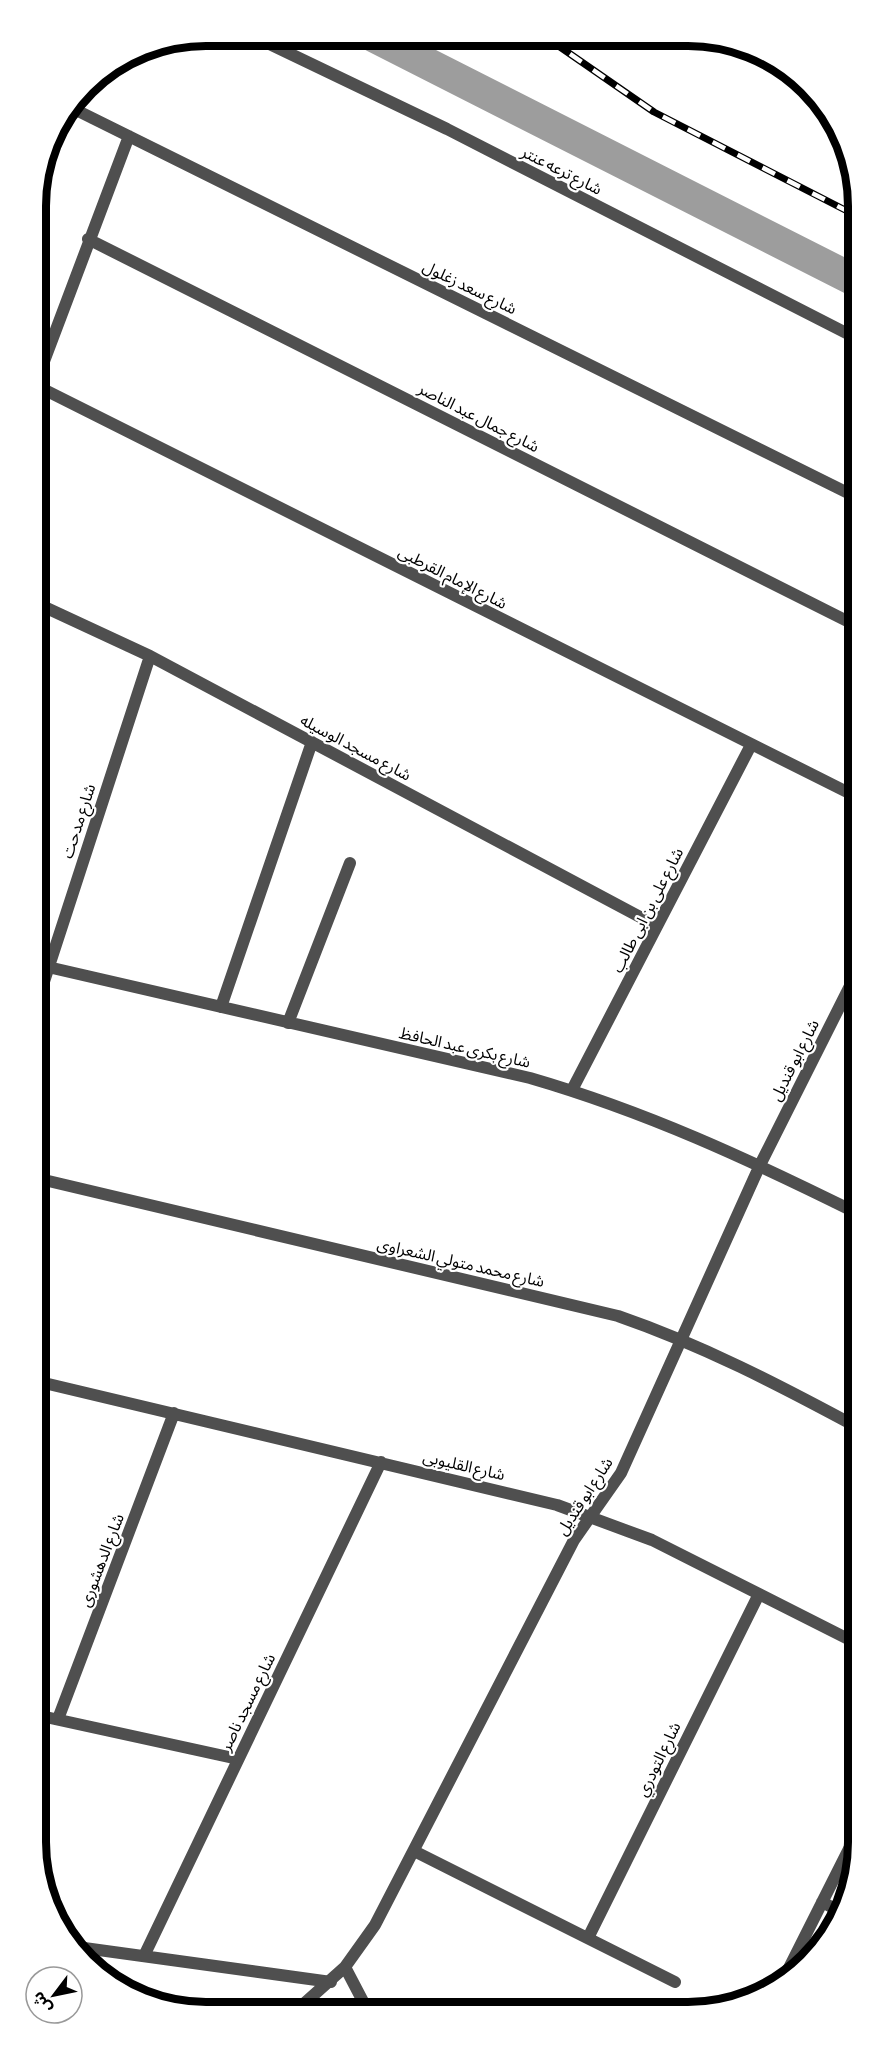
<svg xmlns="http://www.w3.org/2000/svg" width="895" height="2049" font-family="'Asap Condensed','Noto Sans Arabic',sans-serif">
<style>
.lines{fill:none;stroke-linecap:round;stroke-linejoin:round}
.canal{stroke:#9d9d9d;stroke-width:32}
.street{stroke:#4f4f4f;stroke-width:12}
.rail-casing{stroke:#000;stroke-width:7}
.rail{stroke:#fff;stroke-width:4.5;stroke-dasharray:14;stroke-linecap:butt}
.labels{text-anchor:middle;stroke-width:4.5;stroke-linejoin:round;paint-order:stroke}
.street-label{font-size:16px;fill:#000;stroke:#fff}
.rim{fill:none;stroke:#000;stroke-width:8}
</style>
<rect width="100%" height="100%" fill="#fff"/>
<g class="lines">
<path class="canal" d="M 375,37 L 854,280"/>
<path class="street" d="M 253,36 L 447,129 L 854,337
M 72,108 L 854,496
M 88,239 L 855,625
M 37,380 L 129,136
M 37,386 L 855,796
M 38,604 L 150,656 L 657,926
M 48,967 L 530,1078 C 647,1112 748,1159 857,1213
M 39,997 L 150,656
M 221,1007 L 312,742
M 288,1023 L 350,863
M 572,1090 L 751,745
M 40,1179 L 618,1316 C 702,1345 779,1385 857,1427
M 40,1382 L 557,1505 L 652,1540 L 858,1644
M 41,1716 L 238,1759
M 58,1719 L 174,1413
M 414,1851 L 675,1982
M 822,1902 L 843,1913
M 588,1938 L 759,1594
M 77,1947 L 331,1982
M 144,1956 L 381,1462
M 345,1967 L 367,2009
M 786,1974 L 859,1829
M 298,2009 L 345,1967 L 375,1925 L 574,1540 L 621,1473 L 760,1165 L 856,974"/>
<g class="rail-casing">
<path id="rail" d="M 547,38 L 654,112 L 853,214"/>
</g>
<use href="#rail" class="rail"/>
</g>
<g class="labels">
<g class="street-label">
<text transform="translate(562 170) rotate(27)" y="6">شارع ترعه عنتر</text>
<text transform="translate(470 287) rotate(26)" y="6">شارع سعد زغلول</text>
<text transform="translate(479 417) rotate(27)" y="6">شارع جمال عبد الناصر</text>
<text transform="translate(453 577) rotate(27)" y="6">شارع الإمام القرطبى</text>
<text transform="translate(356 747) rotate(28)" y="6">شارع مسجد الوسيله</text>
<text transform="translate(78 821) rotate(-72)" y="6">شارع مدحت</text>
<text transform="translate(647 910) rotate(-63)" y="6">شارع على بن ابى طالب</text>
<text transform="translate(465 1047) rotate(13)" y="6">شارع بكرى عبد الحافظ</text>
<text transform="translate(794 1060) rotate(-63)" y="6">شارع ابو قنديل</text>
<text transform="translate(461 1262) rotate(13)" y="6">شارع محمد متولي الشعراوى</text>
<text transform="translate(464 1465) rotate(13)" y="6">شارع القليوبى</text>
<text transform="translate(584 1496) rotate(-57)" y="6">شارع ابو قنديل</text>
<text transform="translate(101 1560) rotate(-69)" y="6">شارع الدهشورى</text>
<text transform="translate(247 1702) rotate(-64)" y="6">شارع مسجد ناصر</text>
<text transform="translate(658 1759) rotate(-64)" y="6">شارع التودري</text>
</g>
</g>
<path d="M0 0H895V2049H0ZM206 46H688A160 160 0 0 1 848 206V1842A160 160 0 0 1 688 2002H206A160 160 0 0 1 46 1842V206A160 160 0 0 1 206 46Z" fill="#fff" fill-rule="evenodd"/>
<path class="rim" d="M206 46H688A160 160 0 0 1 848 206V1842A160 160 0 0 1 688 2002H206A160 160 0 0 1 46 1842V206A160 160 0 0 1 206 46Z"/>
<g transform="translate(54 1995) rotate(238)"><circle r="28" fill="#ffffff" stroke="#999999" stroke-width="1.5"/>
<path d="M0-4.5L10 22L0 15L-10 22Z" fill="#000000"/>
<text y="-9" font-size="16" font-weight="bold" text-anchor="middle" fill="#000000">ش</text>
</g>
</svg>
